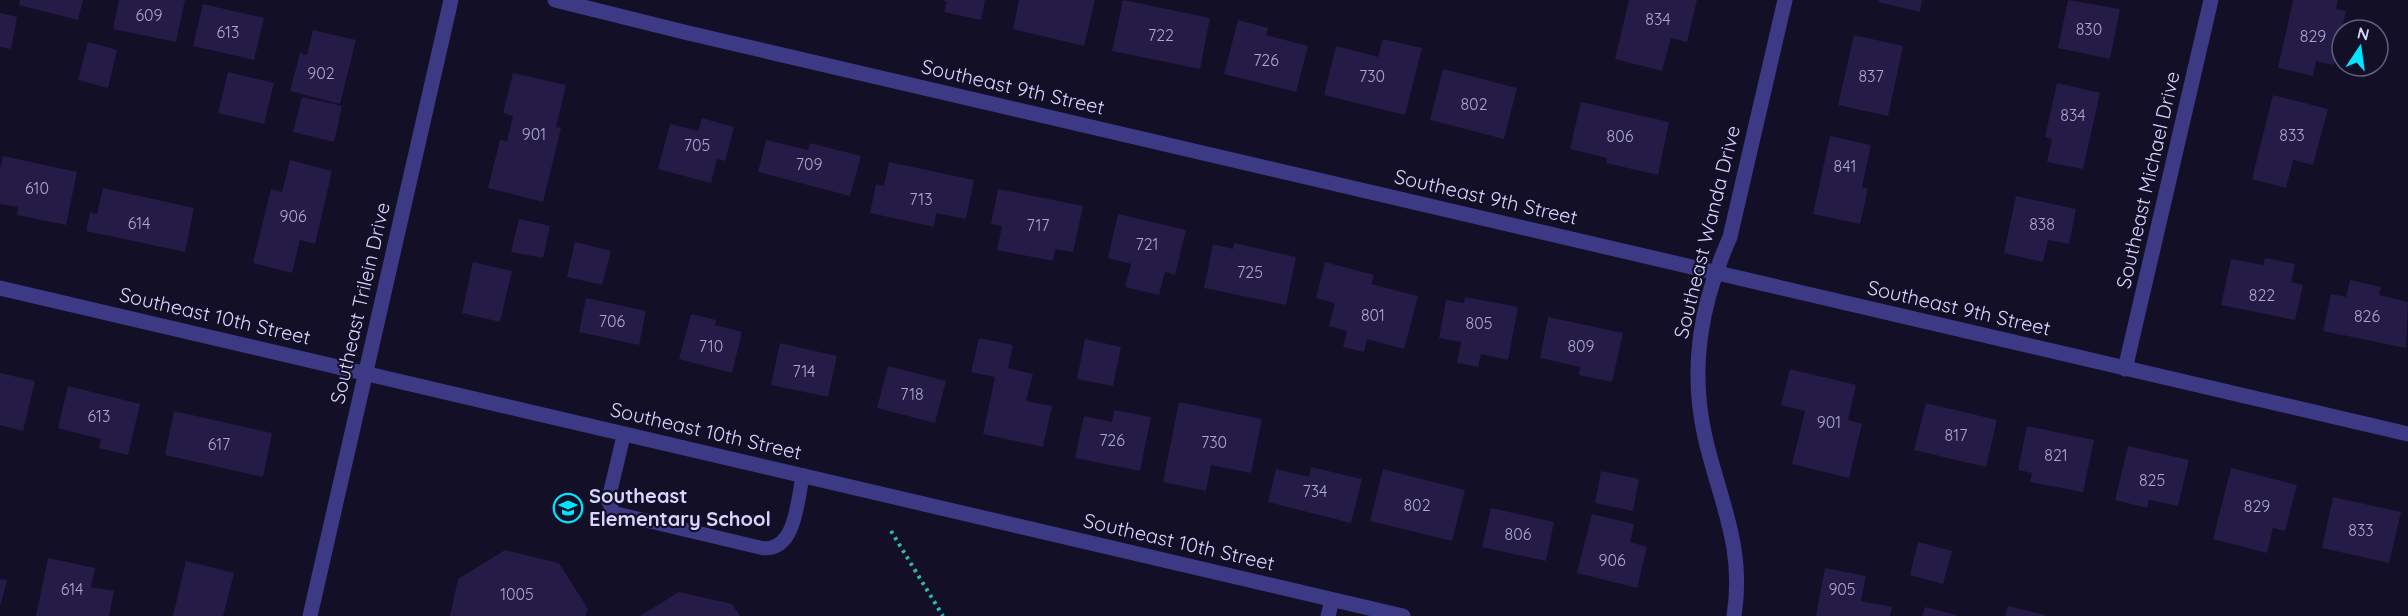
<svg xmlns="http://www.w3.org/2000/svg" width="2408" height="616" font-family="Quicksand,sans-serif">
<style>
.building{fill:#241b47}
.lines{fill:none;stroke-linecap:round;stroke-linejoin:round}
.path{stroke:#2fb8b0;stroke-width:4;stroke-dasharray:3 4.5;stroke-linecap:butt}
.service{stroke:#3d3a85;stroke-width:14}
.minor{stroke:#3d3a85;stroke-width:15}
.tertiary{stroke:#3d3a85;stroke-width:15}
.labels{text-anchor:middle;stroke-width:4.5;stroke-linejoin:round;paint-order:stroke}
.number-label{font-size:16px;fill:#aca6d1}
.street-label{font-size:20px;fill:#d9d4ff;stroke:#130f26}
.poi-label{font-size:20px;font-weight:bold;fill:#d9d4ff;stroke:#130f26;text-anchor:start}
</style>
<rect width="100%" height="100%" fill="#130f26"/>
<path class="building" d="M 20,0 L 83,0 L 78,20 L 19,5 Z
M 119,0 L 185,0 L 176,42 L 113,29 Z
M 942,0 L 985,0 L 981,20 L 944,12 L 947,2 Z
M 1019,0 L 1095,0 L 1084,46 L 1013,29 Z
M 1123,0 L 1210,18 L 1200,69 L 1112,51 Z
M 1629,0 L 1697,0 L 1687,42 L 1671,38 L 1662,71 L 1615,59 Z
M 1879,0 L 1922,0 L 1920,12 L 1878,2 Z
M 2068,0 L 2120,9 L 2110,59 L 2058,48 Z
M 2293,0 L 2338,0 L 2336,9 L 2346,11 L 2334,65 L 2316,61 L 2313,76 L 2278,68 Z
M 203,4 L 264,18 L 254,60 L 193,46 Z
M 0,13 L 17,17 L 11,49 L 0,47 Z
M 1238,20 L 1268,28 L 1266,35 L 1308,46 L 1296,92 L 1224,74 Z
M 313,30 L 356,40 L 340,104 L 290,91 L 300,53 L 307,55 Z
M 1854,35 L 1903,46 L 1888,116 L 1838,105 Z
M 1383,39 L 1422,48 L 1405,115 L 1324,95 L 1336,46 L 1378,57 Z
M 88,42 L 117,50 L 108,88 L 78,80 Z
M 1443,69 L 1517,88 L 1504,139 L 1430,120 Z
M 228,72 L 274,83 L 264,124 L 218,113 Z
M 513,73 L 566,85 L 556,127 L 561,128 L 543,202 L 488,188 L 500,140 L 507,141 L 513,116 L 503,113 Z
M 2057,83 L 2100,93 L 2083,169 L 2047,162 L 2052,139 L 2045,137 Z
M 2273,95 L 2328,109 L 2313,165 L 2293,160 L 2286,188 L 2252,179 Z
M 302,97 L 342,106 L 334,142 L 293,132 Z
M 1581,102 L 1669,122 L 1658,175 L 1606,163 L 1607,158 L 1570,149 Z
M 702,118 L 734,127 L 725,161 L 717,159 L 711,183 L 658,169 L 670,124 L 698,131 Z
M 1830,136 L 1871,145 L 1862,187 L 1868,189 L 1860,224 L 1813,214 Z
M 766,140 L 808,150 L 810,143 L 861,156 L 850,196 L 758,172 Z
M 3,156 L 77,172 L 66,225 L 17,215 L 18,207 L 0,204 L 0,170 Z
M 290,160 L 332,171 L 315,244 L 300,240 L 292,273 L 253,263 L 271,189 L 282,192 Z
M 889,162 L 974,180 L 966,219 L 936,213 L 934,227 L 870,213 L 876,184 L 884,186 Z
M 103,188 L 194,208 L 185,252 L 86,231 L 90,213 L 97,214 Z
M 998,189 L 1083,206 L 1073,252 L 1055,249 L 1053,261 L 997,250 L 1002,226 L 991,224 Z
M 2016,196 L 2076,209 L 2069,244 L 2048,240 L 2043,262 L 2004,253 Z
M 1118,214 L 1186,230 L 1175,275 L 1165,272 L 1159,295 L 1125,287 L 1131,264 L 1108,258 Z
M 519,219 L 550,226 L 543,258 L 511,252 Z
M 575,242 L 611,251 L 602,285 L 567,277 Z
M 1234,243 L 1296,257 L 1286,305 L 1204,288 L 1213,244 L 1233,249 Z
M 2265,258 L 2295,264 L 2291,282 L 2303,285 L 2295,320 L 2221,305 L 2231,259 L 2263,265 Z
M 473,262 L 512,271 L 500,322 L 462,313 Z
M 1325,262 L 1374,275 L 1371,284 L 1418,296 L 1404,349 L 1367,339 L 1364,352 L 1343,347 L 1347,331 L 1329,326 L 1335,303 L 1316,298 Z
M 2350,280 L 2381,287 L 2379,295 L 2408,302 L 2406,348 L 2323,331 L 2331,294 L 2346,297 Z
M 1465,297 L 1518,307 L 1508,360 L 1481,354 L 1478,367 L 1457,363 L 1461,342 L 1439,338 L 1446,300 L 1464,303 Z
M 586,298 L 646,311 L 639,345 L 579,332 Z
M 691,314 L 716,320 L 715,325 L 742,332 L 732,373 L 679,359 Z
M 1548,317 L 1623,333 L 1612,382 L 1579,375 L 1580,367 L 1540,358 Z
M 979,338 L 1013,345 L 1008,368 L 1033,374 L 1026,401 L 1052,406 L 1043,447 L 983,434 L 995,377 L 971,372 Z
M 1085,339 L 1121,347 L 1113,386 L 1077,379 Z
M 780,343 L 837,356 L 828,397 L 771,385 Z
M 888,366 L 946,381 L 935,423 L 877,408 Z
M 1790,369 L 1856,385 L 1848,420 L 1862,424 L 1849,478 L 1792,464 L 1805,411 L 1781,405 Z
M 0,373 L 35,381 L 23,431 L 0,425 Z
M 68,386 L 140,404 L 128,455 L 99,448 L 101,439 L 58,428 Z
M 1179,402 L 1262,419 L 1251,473 L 1211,465 L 1206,491 L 1163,482 Z
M 1926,403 L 1997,420 L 1986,467 L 1914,450 Z
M 1114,410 L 1151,417 L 1140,471 L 1075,458 L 1084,416 L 1112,422 Z
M 174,411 L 272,433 L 263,477 L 165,455 Z
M 2027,426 L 2094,440 L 2083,492 L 2030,482 L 2032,473 L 2018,470 Z
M 2128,446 L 2189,460 L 2178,506 L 2149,500 L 2147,508 L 2115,500 Z
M 1311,467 L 1362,479 L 1351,523 L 1268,502 L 1276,469 L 1309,477 Z
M 2231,468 L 2297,485 L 2285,531 L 2273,528 L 2267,553 L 2213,539 Z
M 1383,469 L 1465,490 L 1452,541 L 1370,521 Z
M 1601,471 L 1639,479 L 1633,511 L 1595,503 Z
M 2333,497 L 2401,512 L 2389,563 L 2322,548 Z
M 1491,508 L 1554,522 L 1546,561 L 1482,547 Z
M 1592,514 L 1634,524 L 1630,542 L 1647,547 L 1637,588 L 1577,573 Z
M 1918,542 L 1952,551 L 1943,584 L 1910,575 Z
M 505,550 L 559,563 L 588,609 L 586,616 L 450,616 L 458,579 Z
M 48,558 L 95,568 L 91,587 L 114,591 L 109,616 L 36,616 Z
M 186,561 L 234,573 L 223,616 L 173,616 Z
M 1825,568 L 1866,576 L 1861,601 L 1892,607 L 1890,616 L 1816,616 Z
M 0,579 L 7,580 L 1,604 L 0,604 Z
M 679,592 L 732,604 L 740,616 L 640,616 Z
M 2008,606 L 2045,615 L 2045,616 L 2005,616 Z
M 1925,607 L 1956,615 L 1956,616 L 1922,616 Z"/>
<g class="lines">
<path class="path" d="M 891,531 L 943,616"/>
<path class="service" d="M 624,434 L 608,501 L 614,513 L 762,548 C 796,552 797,501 803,475"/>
<path class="minor" d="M 555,0 L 684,32 L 2408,434
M 0,288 L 1403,616
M 2125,369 L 2211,0
M 1328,616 L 1332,600
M 1734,616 C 1745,547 1720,502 1705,437 C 1689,366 1701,303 1730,237 L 1785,0"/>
<path class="tertiary" d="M 310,616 L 451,0"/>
</g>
<defs>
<g id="school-ring" transform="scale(1.5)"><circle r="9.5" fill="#130f26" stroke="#00e5ff" stroke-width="1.5"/><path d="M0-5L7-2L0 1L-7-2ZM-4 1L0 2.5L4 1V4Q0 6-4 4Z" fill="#00e5ff"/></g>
</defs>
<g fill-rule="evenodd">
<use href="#school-ring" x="568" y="508"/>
</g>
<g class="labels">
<g class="number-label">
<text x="149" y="21">609</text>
<text x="1658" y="25">834</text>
<text x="2089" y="35">830</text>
<text x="228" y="38">613</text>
<text x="1161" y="41">722</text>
<text x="2313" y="42">829</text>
<text x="1266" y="66">726</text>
<text x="321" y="79">902</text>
<text x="1372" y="82">730</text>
<text x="1871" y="82">837</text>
<text x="1474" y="110">802</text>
<text x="2073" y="121">834</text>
<text x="534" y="140">901</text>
<text x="2292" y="141">833</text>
<text x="1620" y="142">806</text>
<text x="697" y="151">705</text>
<text x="809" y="170">709</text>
<text x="1845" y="172">841</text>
<text x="37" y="194">610</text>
<text x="921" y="205">713</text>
<text x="293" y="222">906</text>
<text x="139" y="229">614</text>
<text x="2042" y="230">838</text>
<text x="1038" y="231">717</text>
<text x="1147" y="250">721</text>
<text x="1250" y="278">725</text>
<text x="2262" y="301">822</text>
<text x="1373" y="321">801</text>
<text x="2367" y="322">826</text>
<text x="612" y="327">706</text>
<text x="1479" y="329">805</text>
<text x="711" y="352">710</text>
<text x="1581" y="352">809</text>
<text x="804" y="377">714</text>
<text x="912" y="400">718</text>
<text x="99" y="422">613</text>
<text x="1829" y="428">901</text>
<text x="1956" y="441">817</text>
<text x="1112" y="446">726</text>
<text x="1214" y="448">730</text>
<text x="219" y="450">617</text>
<text x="2056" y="461">821</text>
<text x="2152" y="486">825</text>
<text x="1315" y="497">734</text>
<text x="1417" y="511">802</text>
<text x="2257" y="512">829</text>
<text x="2361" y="536">833</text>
<text x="1518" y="540">806</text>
<text x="1612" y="566">906</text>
<text x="72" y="595">614</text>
<text x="1842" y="595">905</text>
<text x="517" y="600">1005</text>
</g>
<g class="street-label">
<text transform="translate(1013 87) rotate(13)" y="7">Southeast 9th Street</text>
<text transform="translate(2148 180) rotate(-77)" y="7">Southeast Michael Drive</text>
<text transform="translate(1486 197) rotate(13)" y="7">Southeast 9th Street</text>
<text transform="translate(1707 232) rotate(-76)" y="7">Southeast Wanda Drive</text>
<text transform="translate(360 303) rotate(-77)" y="7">Southeast Trilein Drive</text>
<text transform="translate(1959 308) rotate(13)" y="7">Southeast 9th Street</text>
<text transform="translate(215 316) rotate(13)" y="7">Southeast 10th Street</text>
<text transform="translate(706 431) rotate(13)" y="7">Southeast 10th Street</text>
<text transform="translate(1179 542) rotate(13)" y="7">Southeast 10th Street</text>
</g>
<g class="poi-label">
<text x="589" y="503">Southeast<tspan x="589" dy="23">Elementary School</tspan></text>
</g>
</g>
<g transform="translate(2360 48) rotate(13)"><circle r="28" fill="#130f26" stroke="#625e7d" stroke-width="1.5"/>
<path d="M0-4.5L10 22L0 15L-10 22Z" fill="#00e5ff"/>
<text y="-9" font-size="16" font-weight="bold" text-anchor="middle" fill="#d9d4ff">N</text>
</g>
</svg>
